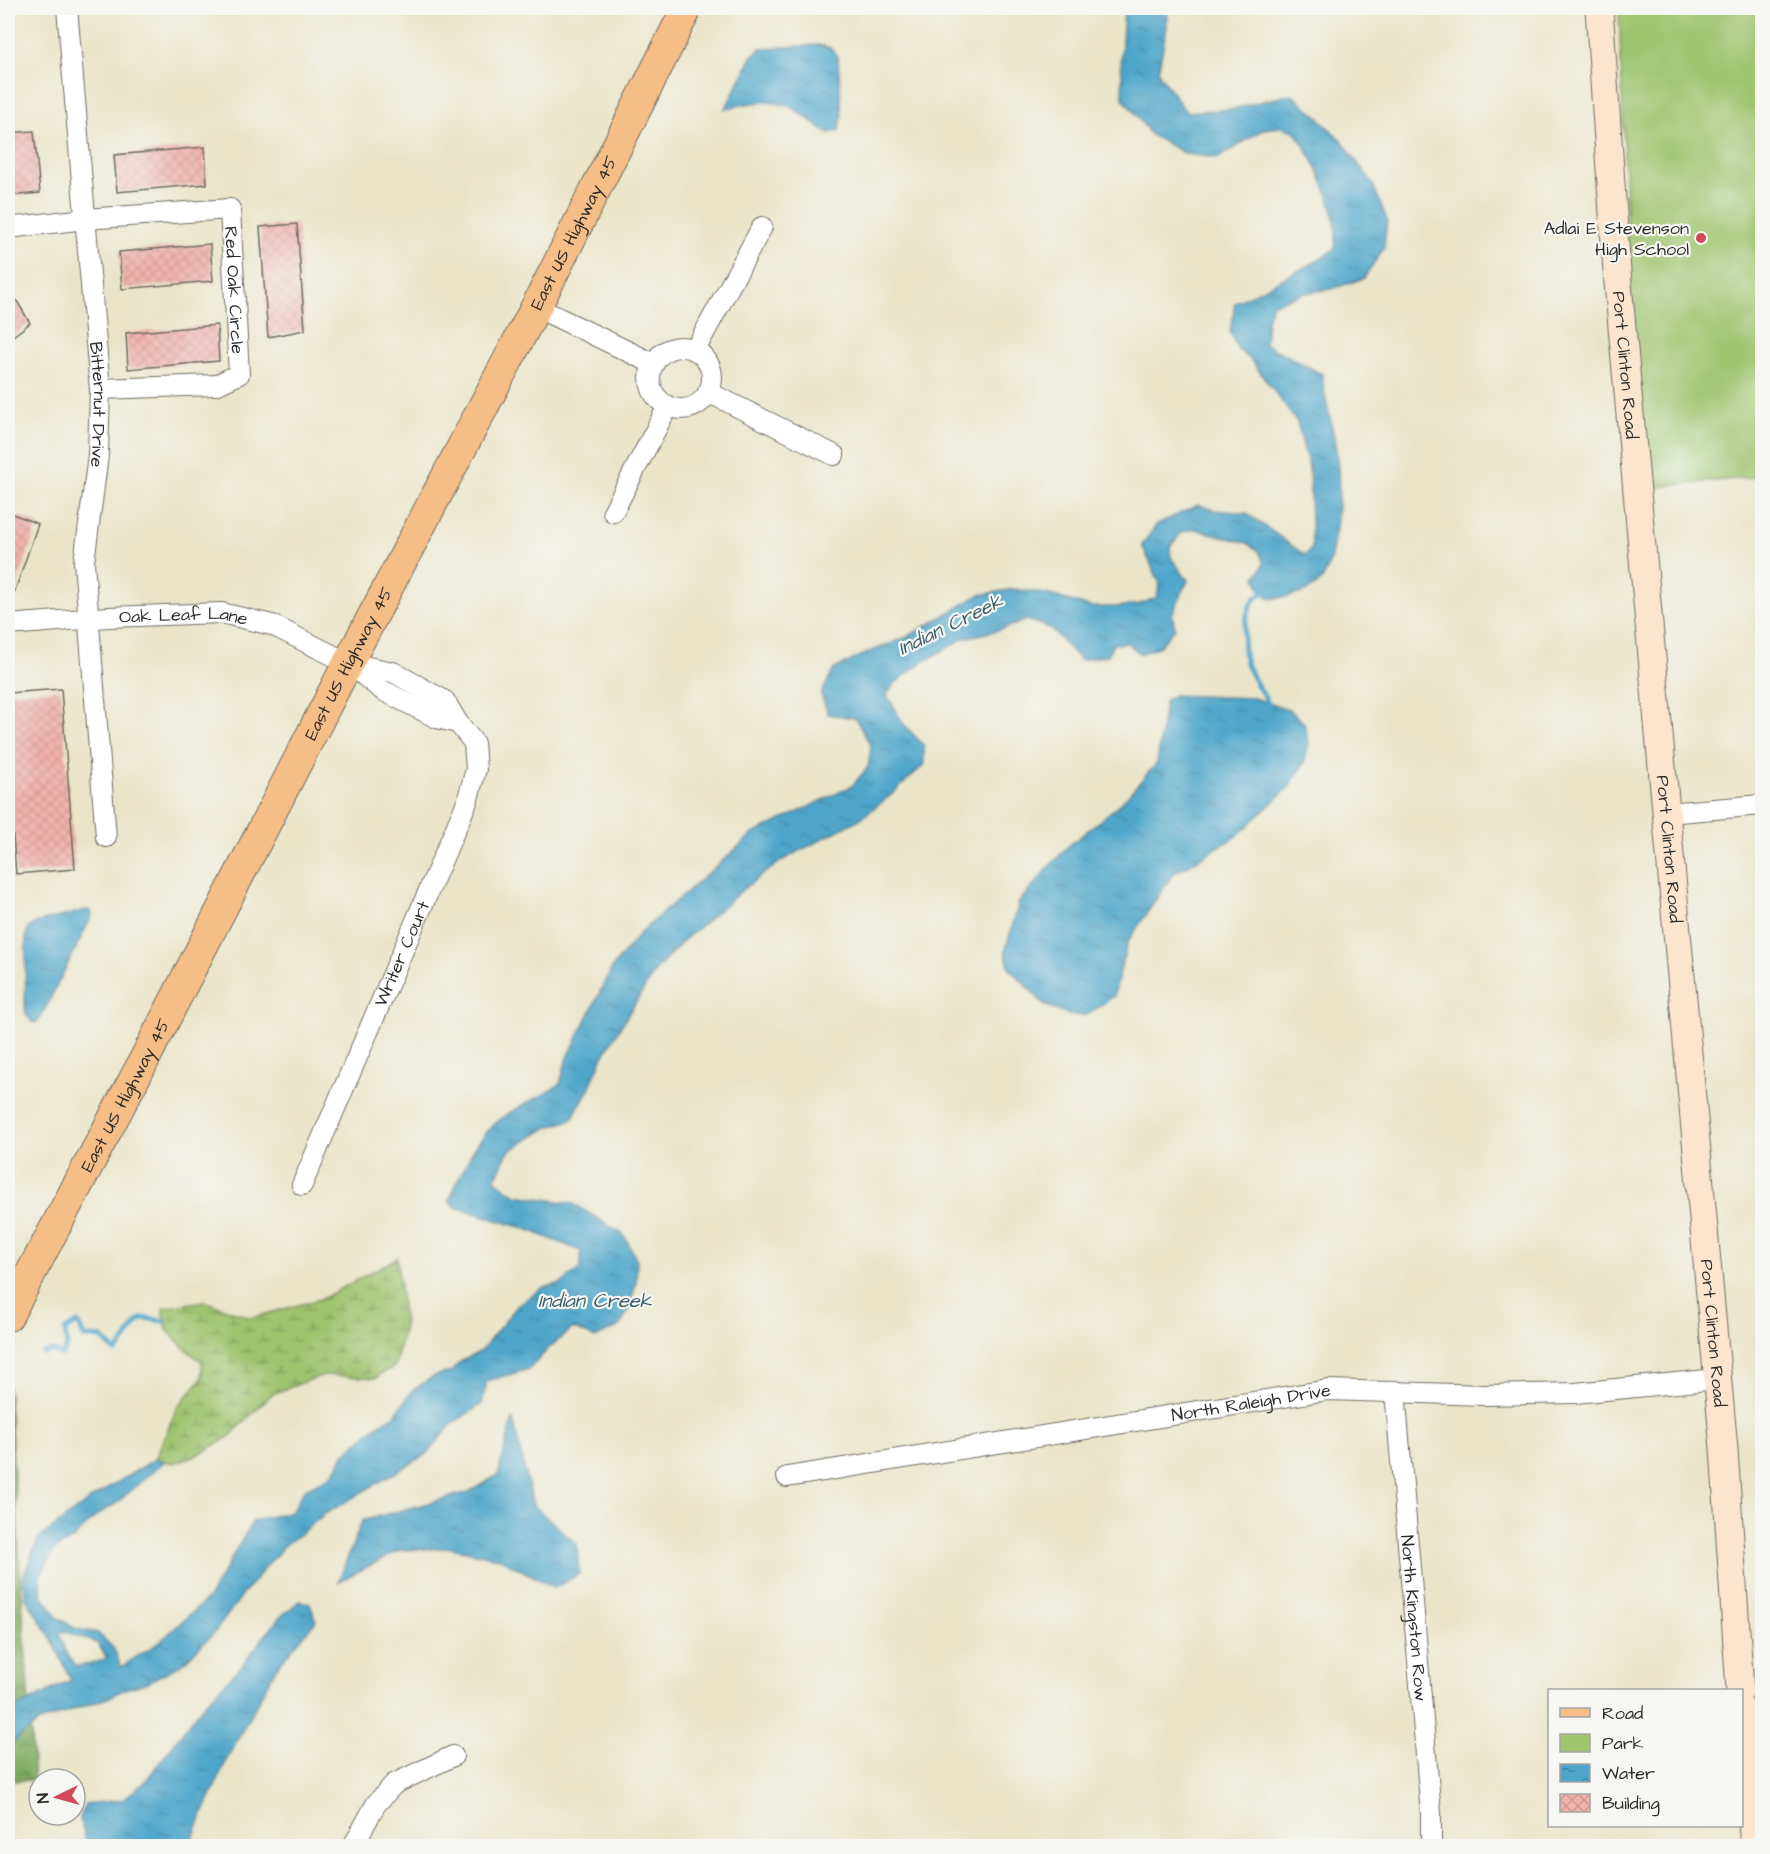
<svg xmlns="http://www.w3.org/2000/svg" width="1770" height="1854" font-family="'Architects Daughter',sans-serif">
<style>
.green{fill:#9ec46e;stroke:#64784c;stroke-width:1.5}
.forest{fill:url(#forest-crowns);stroke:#546a46;stroke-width:1.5}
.wetland{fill:url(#wetland-marsh);stroke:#64784c;stroke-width:1.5}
.water{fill:url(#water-ripples);stroke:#3c687a;stroke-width:1.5;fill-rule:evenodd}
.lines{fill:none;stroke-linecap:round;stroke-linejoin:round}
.stream{stroke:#4da6ca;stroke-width:5}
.building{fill:url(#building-cross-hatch)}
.street-casing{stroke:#6e6c62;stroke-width:22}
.secondary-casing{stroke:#6e6c62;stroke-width:29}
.primary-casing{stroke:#6e6c62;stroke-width:32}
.street{stroke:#fff;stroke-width:20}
.secondary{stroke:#fbe5cf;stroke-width:27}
.primary{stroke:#f6be87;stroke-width:30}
.poi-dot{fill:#d1495b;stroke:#f6f6f2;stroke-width:2}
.labels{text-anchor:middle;stroke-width:4.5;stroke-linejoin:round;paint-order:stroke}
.poi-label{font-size:18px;fill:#2b2b2b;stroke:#f6f6f2;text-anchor:end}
.street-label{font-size:18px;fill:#2b2b2b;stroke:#f6f6f2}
.water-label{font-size:20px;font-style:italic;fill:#395c6b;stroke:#f6f6f2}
</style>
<defs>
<pattern id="forest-crowns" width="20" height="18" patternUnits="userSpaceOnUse" patternTransform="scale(1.5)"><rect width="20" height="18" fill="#7eaa61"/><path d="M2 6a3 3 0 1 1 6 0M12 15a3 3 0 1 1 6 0" fill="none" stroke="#678b50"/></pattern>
<pattern id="wetland-marsh" width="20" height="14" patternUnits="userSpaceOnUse" patternTransform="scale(1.5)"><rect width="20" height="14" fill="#9ec46e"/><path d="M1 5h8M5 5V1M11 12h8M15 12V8" fill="none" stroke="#819f5b"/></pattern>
<pattern id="water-ripples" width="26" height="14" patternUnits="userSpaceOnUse" patternTransform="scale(1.5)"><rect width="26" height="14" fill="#4da6ca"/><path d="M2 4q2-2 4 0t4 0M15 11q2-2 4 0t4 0" fill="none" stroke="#4087a4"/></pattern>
<pattern id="building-cross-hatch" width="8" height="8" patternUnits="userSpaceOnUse" patternTransform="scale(1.5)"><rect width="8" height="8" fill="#f1b2ac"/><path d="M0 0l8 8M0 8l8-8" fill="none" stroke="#cf9994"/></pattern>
</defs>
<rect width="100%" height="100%" fill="#f6f6f2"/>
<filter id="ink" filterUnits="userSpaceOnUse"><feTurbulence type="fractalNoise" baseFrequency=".0167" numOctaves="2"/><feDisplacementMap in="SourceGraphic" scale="12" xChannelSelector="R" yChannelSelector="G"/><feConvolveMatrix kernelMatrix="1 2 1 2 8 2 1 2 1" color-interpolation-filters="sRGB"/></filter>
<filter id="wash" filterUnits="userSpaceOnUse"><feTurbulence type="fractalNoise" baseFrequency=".008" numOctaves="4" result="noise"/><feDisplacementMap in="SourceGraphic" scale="24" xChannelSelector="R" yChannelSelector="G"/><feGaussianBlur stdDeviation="1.35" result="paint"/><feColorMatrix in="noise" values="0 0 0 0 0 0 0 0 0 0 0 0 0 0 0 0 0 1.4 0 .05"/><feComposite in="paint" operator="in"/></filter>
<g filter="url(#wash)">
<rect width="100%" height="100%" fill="#eae5c9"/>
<path class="green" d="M 1619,8 L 1762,8 L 1762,476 L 1636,489 Z"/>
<path class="forest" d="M 8,1384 L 34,1780 L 8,1781 Z"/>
<path class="wetland" d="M 397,1258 L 404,1326 L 395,1366 L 375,1378 L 323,1375 L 272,1394 L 229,1437 L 194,1457 L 173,1463 L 155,1459 L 177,1408 L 202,1378 L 202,1362 L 185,1349 L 167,1330 L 163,1308 L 204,1301 L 251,1318 L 324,1298 Z"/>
<path class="water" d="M 1124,8 L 1168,8 L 1167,27 L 1158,72 L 1186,112 L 1233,109 L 1291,94 L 1314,113 L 1342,141 L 1373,184 L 1387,220 L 1384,248 L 1364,278 L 1332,289 L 1305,293 L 1272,304 L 1267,320 L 1265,344 L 1322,374 C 1324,396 1330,416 1334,437 C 1341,473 1340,510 1333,546 C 1330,563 1327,580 1311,589 C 1299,596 1284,597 1271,599 L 1261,591 L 1256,576 L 1264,564 L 1259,551 L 1247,543 L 1195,529 L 1182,532 L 1170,547 L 1171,558 L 1188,580 L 1172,615 L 1175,628 L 1160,646 L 1140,654 L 1128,643 L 1113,644 L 1108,655 L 1080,660 L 1050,628 L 1027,620 L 1003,629 L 964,638 L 920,664 L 894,684 L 887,695 L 903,723 L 924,746 L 924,765 L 890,796 L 861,818 L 783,860 L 746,887 L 683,941 L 655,971 L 629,1013 L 603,1056 L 589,1089 L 571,1120 L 548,1127 L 508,1152 L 495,1180 L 516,1195 L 572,1203 L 623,1234 L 637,1260 L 636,1283 L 629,1309 L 620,1326 L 595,1338 L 573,1328 L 550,1347 L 529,1369 L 487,1381 L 482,1404 L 452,1424 L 427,1454 L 325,1514 L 283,1547 L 243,1594 L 215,1632 L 181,1665 L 146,1683 L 125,1689 L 108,1698 L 39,1722 L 8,1746 L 8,1712 L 71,1680 L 53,1642 L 25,1596 L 24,1574 L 38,1539 L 92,1498 L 155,1459 L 165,1461 L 117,1503 L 97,1515 L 73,1539 L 54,1550 L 40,1577 L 42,1595 L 58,1618 L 76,1629 L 98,1633 L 114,1649 L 121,1667 L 157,1644 L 209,1597 L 253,1521 L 292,1511 L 304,1490 L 332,1475 L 346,1452 L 374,1428 L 394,1416 L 413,1390 L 434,1376 L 451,1372 L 460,1362 L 481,1351 L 517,1306 L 542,1288 L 562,1283 L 581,1268 L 581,1251 L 526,1229 L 455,1207 L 449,1201 C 462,1170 478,1132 508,1114 C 525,1103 543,1096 560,1084 L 566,1061 L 612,968 L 641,932 L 753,834 L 852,786 L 868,767 L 871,746 L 855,718 L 828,714 L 821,694 L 834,669 L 867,653 L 907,637 L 979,595 L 1014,589 L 1047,594 L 1090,607 L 1116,607 L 1140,604 L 1156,598 L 1160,584 L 1142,545 L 1157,524 L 1198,505 L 1215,510 L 1246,513 L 1305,555 L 1312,548 L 1309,468 L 1297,422 L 1250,359 L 1238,350 L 1230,332 L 1235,303 L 1319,260 L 1335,248 C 1342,215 1315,158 1294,131 L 1282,127 L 1264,129 L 1218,158 L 1186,154 L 1151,135 L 1123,98 L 1121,58 ZM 63,1631 L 97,1643 L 107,1658 L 91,1664 L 76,1666 L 67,1653 L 59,1633 Z
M 819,45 L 831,48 L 838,57 L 842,117 L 839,131 L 828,133 C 816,126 806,116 794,109 C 772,97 747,103 725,109 L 753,55 L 761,48 Z
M 1173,695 L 1254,698 L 1291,711 L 1304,723 L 1309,741 L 1305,762 L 1290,786 L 1237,836 L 1173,874 L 1127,943 L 1114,996 L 1087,1015 L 1070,1015 L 1045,1005 L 1010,969 L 1005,952 L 1019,902 L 1066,848 L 1120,804 L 1157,763 L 1165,701 Z
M 87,910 L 91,911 L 92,916 L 41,1017 L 36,1023 L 32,1022 L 26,1014 L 25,1005 L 26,935 L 28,929 L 35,923 Z
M 513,1419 L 533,1505 L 577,1544 L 579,1574 L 555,1588 L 499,1558 L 451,1548 L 400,1550 L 338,1582 L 362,1521 L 469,1492 L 498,1475 Z
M 299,1601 L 310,1603 L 316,1621 L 276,1668 L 228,1757 L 189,1846 L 87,1846 L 80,1818 L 85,1804 L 122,1800 L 144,1783 L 204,1704 L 238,1670 L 278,1619 Z"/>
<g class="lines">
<path class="stream" d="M 1263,593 C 1243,600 1240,649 1247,666 C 1253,679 1261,691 1268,703
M 43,1353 L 53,1351 L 62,1355 L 67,1347 L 65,1330 L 78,1323 L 84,1337 L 101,1337 L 116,1352 C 126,1341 131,1328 142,1318 L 165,1321"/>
</g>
<g id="blocks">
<path class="building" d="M 34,131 L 40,193 L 8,196 L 8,133 Z
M 205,147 L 207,184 L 117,192 L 114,155 Z
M 297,224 L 305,330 L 268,337 L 260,227 Z
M 210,244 L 213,281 L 122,289 L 119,252 Z
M 8,286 L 30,323 L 8,340 Z
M 217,325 L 219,361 L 128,369 L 126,333 Z
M 8,512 L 38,524 L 10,605 L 8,605 Z
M 61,689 L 75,869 L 16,874 L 8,774 L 8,693 Z"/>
</g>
</g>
<g filter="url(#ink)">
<use href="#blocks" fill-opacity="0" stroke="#6e6c62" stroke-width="1.5"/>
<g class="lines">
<g class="street-casing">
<g id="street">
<path id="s1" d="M 67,8 L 100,389 L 98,456 L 84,562 L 106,837"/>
<path id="s2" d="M 8,228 L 85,219 L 230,209 L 239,374 L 216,385 L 100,389"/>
<path d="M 536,307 L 654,364"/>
<circle cx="681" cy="378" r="31"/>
<path d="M 695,350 L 762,227"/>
<path d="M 708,392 L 834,455"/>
<path d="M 613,512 L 668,406"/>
<path id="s3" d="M 8,625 L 109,617 L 221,613 L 272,625 L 348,663 L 382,690 L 437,718 L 458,723"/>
<path d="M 1666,813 L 1762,805"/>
<path id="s4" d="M 302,1185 L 467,802 L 476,769 L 474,743 L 458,723 L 445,701 L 393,672 L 348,663"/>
<path id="s5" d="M 1395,1391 L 1431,1814 L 1431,1846"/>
<path id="s6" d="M 787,1477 L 1328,1390 L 1484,1395 L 1575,1393 L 1717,1379"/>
<path d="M 353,1846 L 376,1804 L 394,1784 L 453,1756"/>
</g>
</g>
<g class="secondary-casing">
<g id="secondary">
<path id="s7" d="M 1599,8 L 1617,272 L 1724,1449 L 1740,1690"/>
<path d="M 1742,1710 L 1754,1846"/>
</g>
</g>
<g class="primary-casing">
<g id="primary">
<path id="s8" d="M 8,1316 L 140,1068 L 348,663 L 536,307 L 687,8"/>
</g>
</g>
<use href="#street" class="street"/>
<use href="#secondary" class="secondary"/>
<use href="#primary" class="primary"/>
</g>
</g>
<circle class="poi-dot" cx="1701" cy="238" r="6"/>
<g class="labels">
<g class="poi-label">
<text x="1689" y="234">Adlai E Stevenson<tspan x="1689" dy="21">High School</tspan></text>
</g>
<g class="street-label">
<text dy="6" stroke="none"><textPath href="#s8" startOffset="1222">East US Highway 45</textPath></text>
<text dy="6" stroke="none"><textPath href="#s2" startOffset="304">Red Oak Circle</textPath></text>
<text dy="6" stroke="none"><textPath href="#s7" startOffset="358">Port Clinton Road</textPath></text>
<text dy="6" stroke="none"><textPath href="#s1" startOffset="398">Bitternut Drive</textPath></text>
<text dy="6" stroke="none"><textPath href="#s3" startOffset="176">Oak Leaf Lane</textPath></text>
<text dy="6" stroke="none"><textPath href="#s8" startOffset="736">East US Highway 45</textPath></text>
<text dy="6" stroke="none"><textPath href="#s7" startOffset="844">Port Clinton Road</textPath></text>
<text dy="6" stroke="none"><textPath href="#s4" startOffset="252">Writer Court</textPath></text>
<text dy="6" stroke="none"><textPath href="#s8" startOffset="250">East US Highway 45</textPath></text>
<text dy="6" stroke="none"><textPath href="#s7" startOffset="1330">Port Clinton Road</textPath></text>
<text dy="6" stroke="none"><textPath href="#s6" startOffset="470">North Raleigh Drive</textPath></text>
<text dy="6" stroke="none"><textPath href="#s5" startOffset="228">North Kingston Row</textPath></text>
</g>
<g class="water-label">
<text transform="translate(950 624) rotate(-26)" y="7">Indian Creek</text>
<text x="595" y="1307">Indian Creek</text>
</g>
</g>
<rect width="1770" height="1854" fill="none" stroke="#f6f6f2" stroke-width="30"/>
<rect x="1548" y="1689" width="195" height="138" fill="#f6f6f2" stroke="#a5a5a2" stroke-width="1.5"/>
<rect x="1560" y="1708" width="30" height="9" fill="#f6be87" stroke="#a5a5a2" stroke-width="1.5"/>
<text x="1602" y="1719" font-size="18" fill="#2b2b2b">Road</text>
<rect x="1560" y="1734" width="30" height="18" fill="#9ec46e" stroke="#a5a5a2" stroke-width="1.5"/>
<text x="1602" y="1749" font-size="18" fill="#2b2b2b">Park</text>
<rect x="1560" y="1764" width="30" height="18" fill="url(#water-ripples)" stroke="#a5a5a2" stroke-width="1.5"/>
<text x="1602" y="1779" font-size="18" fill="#2b2b2b">Water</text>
<rect x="1560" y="1794" width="30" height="18" fill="url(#building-cross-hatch)" stroke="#a5a5a2" stroke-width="1.5"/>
<text x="1602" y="1809" font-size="18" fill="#2b2b2b">Building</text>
<g transform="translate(57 1797) rotate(265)"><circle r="28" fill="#f6f6f2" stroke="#a5a5a2" stroke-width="1.5"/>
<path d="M0-4.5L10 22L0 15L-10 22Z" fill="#d1495b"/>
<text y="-9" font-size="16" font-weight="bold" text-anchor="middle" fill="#2b2b2b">N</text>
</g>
</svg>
